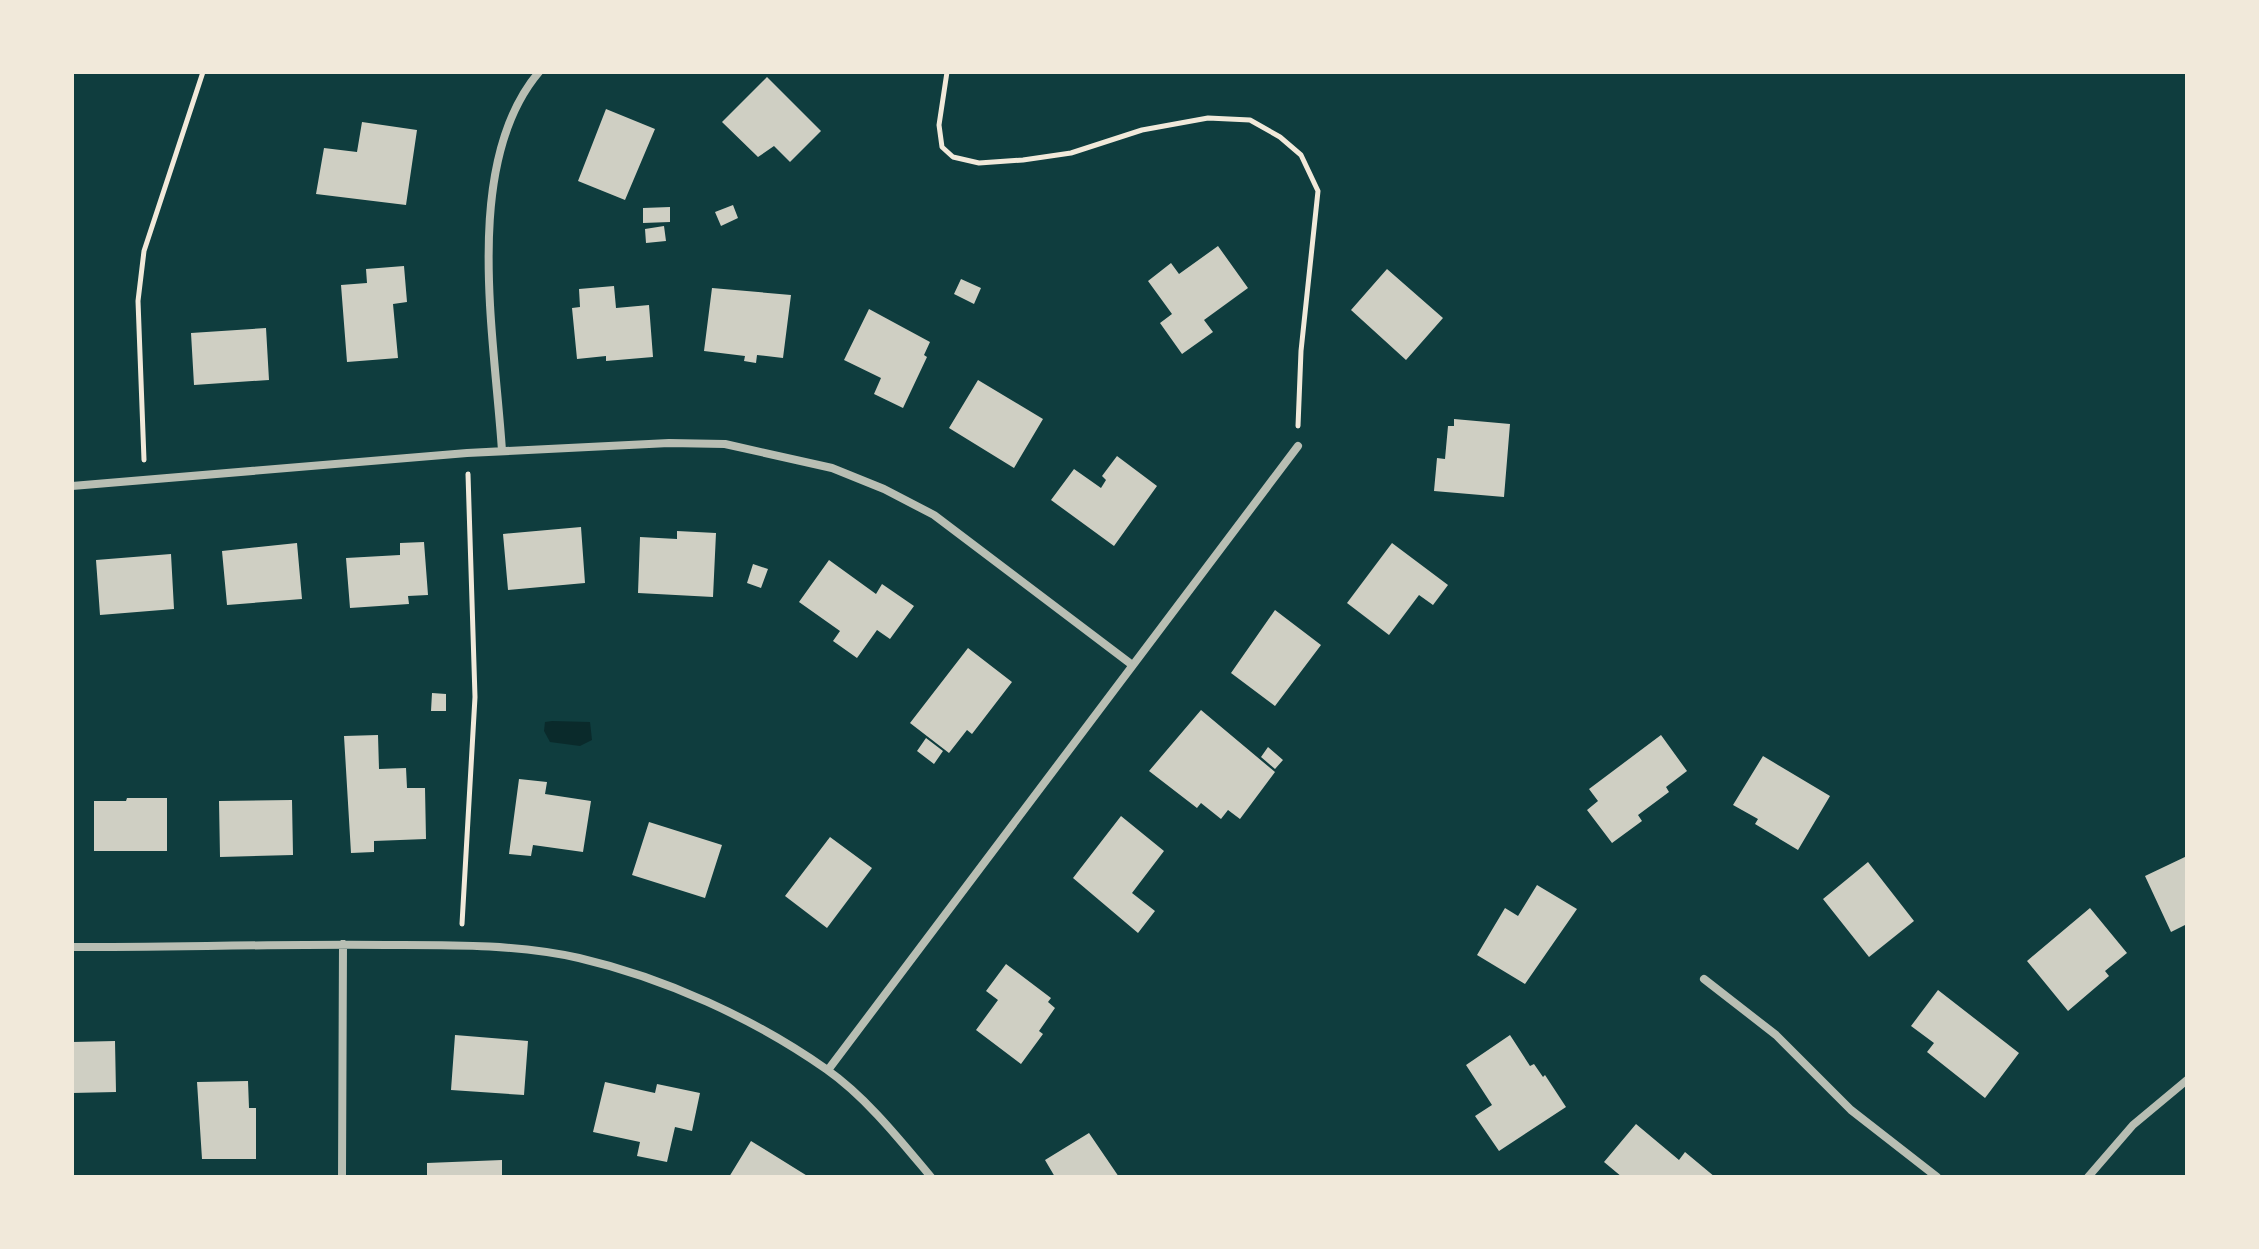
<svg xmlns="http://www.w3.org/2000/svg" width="2259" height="1249" font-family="'Times New Roman',serif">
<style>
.water{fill:#0a2a2b}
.building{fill:#cfcfc3}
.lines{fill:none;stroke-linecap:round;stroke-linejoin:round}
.path{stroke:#f1e9da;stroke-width:5}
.minor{stroke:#b8beb3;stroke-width:8}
</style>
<rect width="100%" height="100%" fill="#0f3d3e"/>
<path class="water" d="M 552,721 L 590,722 L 592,740 L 580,746 L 550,742 L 544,731 L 545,722 Z"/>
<path class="building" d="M 767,77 L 821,131 L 790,162 L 774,146 L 758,157 L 722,122 Z
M 606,109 L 655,129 L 625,200 L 578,181 Z
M 362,122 L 417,130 L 406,205 L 316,194 L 324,148 L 357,152 Z
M 733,205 L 738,218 L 721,226 L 715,212 Z
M 670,207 L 670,222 L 643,223 L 643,208 Z
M 664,226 L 666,241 L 646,243 L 645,229 Z
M 1218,246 L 1248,288 L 1204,320 L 1213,332 L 1182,354 L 1160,323 L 1172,314 L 1148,281 L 1171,263 L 1179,274 Z
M 404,266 L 407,302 L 393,304 L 398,358 L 347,362 L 341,285 L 367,283 L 366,269 Z
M 1387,269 L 1443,318 L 1406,360 L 1351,310 Z
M 961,279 L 981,288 L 974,304 L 954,294 Z
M 614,286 L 616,308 L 649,305 L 653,357 L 606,361 L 606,356 L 577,359 L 572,308 L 580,307 L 579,289 Z
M 712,288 L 791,295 L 783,358 L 757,355 L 756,363 L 744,361 L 745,356 L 704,351 Z
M 869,309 L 930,342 L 924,355 L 927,357 L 903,408 L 874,394 L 881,378 L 844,360 Z
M 266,328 L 269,380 L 194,385 L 191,333 Z
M 978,380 L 1043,419 L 1014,468 L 949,428 Z
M 1454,419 L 1510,424 L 1504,497 L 1434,491 L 1437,458 L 1445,459 L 1448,426 L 1454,426 Z
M 1117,456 L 1157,486 L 1114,546 L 1051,500 L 1074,469 L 1101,488 L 1106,480 L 1102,476 Z
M 581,527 L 585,583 L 508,590 L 503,534 Z
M 677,531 L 716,533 L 713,597 L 638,593 L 640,537 L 677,539 Z
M 424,542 L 428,595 L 408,596 L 409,604 L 350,608 L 346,558 L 400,555 L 400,543 Z
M 297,543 L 302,599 L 227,605 L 222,551 Z
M 1392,543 L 1448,585 L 1433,605 L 1419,595 L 1389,635 L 1347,603 Z
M 171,554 L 174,609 L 100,615 L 96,560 Z
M 829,560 L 876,594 L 882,584 L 914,606 L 890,639 L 877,630 L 857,658 L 833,641 L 840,631 L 799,602 Z
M 753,564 L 768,569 L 761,588 L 747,583 Z
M 1275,610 L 1321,645 L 1275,706 L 1231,673 Z
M 968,648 L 1012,682 L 972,734 L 967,730 L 949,753 L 910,723 Z
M 432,693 L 446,694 L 446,711 L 431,711 Z
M 1201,710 L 1275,772 L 1240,819 L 1228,810 L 1221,819 L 1201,803 L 1197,808 L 1149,771 Z
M 378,735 L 379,769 L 406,768 L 407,788 L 425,788 L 426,839 L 374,841 L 374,852 L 351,853 L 344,736 Z
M 1661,735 L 1687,771 L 1666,787 L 1669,792 L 1638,815 L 1642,821 L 1612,843 L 1587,810 L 1598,801 L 1589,789 Z
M 926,738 L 943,751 L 934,764 L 917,751 Z
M 1268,747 L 1283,760 L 1275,769 L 1261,757 Z
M 1763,756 L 1830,796 L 1798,850 L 1755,824 L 1758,819 L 1733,805 Z
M 519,779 L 547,782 L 545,794 L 591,801 L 583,852 L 533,845 L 531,856 L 509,854 Z
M 127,798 L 167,798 L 167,851 L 94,851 L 94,801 L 126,801 Z
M 292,800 L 293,855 L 220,857 L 219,801 Z
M 1121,816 L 1164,851 L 1132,893 L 1155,911 L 1138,933 L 1073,878 Z
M 649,822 L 722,845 L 705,898 L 632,875 Z
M 830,837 L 872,868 L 827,928 L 785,896 Z
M 2187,856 L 2187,924 L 2171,932 L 2145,876 Z
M 1868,862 L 1914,921 L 1869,957 L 1823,899 Z
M 1537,885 L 1577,909 L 1525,984 L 1477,955 L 1505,908 L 1518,916 Z
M 2090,908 L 2127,953 L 2105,971 L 2109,976 L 2068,1011 L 2027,961 Z
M 1006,964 L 1051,998 L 1048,1002 L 1055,1008 L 1039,1031 L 1043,1034 L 1021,1064 L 976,1030 L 998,1000 L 986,991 Z
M 1938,990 L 2019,1053 L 1985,1098 L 1927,1052 L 1934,1043 L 1911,1026 Z
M 455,1035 L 528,1041 L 524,1095 L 451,1090 Z
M 1510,1035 L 1530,1066 L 1534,1064 L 1543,1077 L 1545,1075 L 1566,1107 L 1499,1151 L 1475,1116 L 1492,1105 L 1466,1065 Z
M 115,1041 L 116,1092 L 72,1093 L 72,1042 Z
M 248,1081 L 249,1108 L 256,1108 L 256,1159 L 202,1159 L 197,1082 Z
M 605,1082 L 655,1093 L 657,1084 L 700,1093 L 692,1131 L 675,1127 L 667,1162 L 637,1156 L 640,1142 L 593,1132 Z
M 1636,1124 L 1679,1160 L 1685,1152 L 1715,1177 L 1622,1177 L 1604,1162 Z
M 1089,1133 L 1119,1177 L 1055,1177 L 1045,1160 Z
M 751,1141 L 809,1177 L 729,1177 Z
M 502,1160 L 502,1177 L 427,1177 L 427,1163 Z"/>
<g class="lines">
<path class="path" d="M 947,72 L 939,125 L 942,147 L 953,157 L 979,163 L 1023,160 L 1071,153 L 1142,130 L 1208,118 L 1250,120 L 1280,137 L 1301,155 L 1318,191 L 1301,351 L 1298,426
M 144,460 L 138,301 L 144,251 L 203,72
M 462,924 L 475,697 L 468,474"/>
<path class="minor" d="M 502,451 C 495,339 461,164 539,72
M 72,486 L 467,453 L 669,443 L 725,444 L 832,468 L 884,489 L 934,515 L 1131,664
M 72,947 C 177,947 282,944 386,945 C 450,945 517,944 579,958 C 665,978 753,1018 826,1069 C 866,1097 900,1140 931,1177
M 1704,979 L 1776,1035 L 1851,1110 L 1937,1177
M 828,1070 L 1298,446
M 342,1177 L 343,944
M 2088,1177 L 2133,1125 L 2187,1080"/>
</g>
<rect width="2259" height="1249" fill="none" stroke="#f1e9da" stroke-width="148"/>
</svg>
